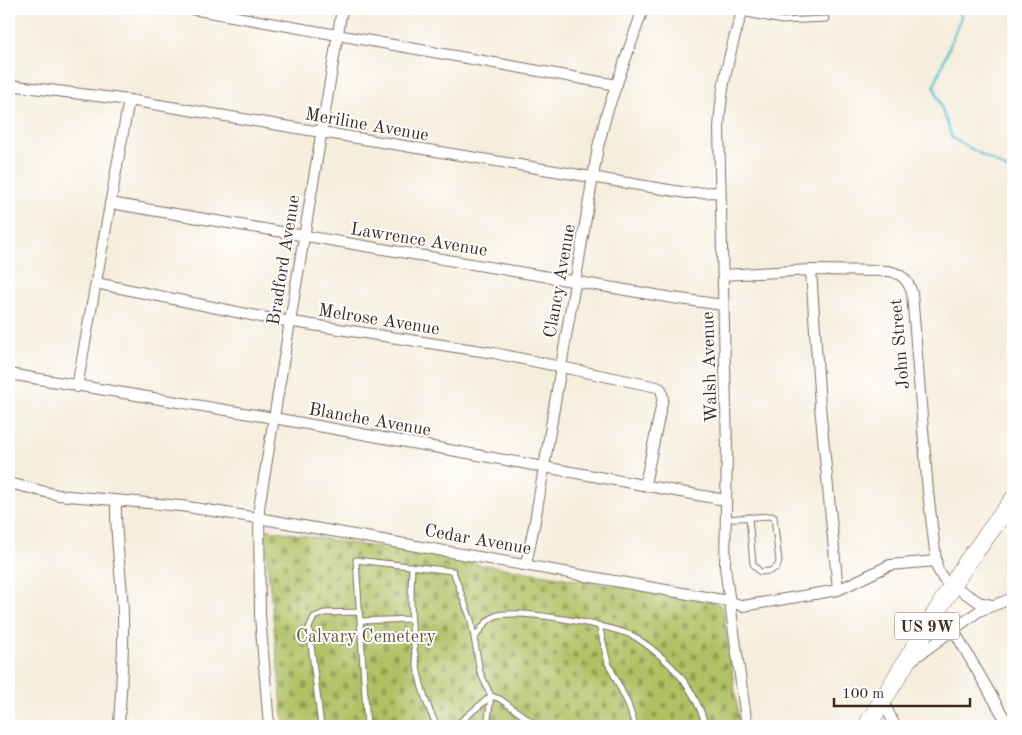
<svg xmlns="http://www.w3.org/2000/svg" width="1022" height="735" font-family="'Old Standard TT',serif">
<style>
.cemetery{fill:url(#cemetery-stones);stroke:#767641}
.lines{fill:none;stroke-linecap:round;stroke-linejoin:round}
.stream{stroke:#57c3d0;stroke-width:2.5}
.lane-casing{stroke:#7c6f61;stroke-width:7}
.street-casing{stroke:#7c6f61;stroke-width:12}
.highway-casing{stroke:#7c6f61;stroke-width:19}
.lane{stroke:#fff;stroke-width:5}
.street{stroke:#fff;stroke-width:10}
.highway{stroke:#fff;stroke-width:18}
.labels{text-anchor:middle;stroke-width:4;stroke-linejoin:round;paint-order:stroke}
.shield{fill:#fff;stroke:#766a62;stroke-width:1}
.shield-label{font-size:16px;font-weight:bold;fill:#3b2a1e}
.street-label{font-size:18px;fill:#3b2a1e;stroke:#fff}
.park-label{font-size:18px;fill:#5e5733;stroke:#fff}
</style>
<defs>
<pattern id="cemetery-stones" width="16" height="16" patternUnits="userSpaceOnUse" patternTransform="scale(1.25)"><rect width="16" height="16" fill="#b0c164"/><path d="M2 7V4a2 2 0 0 1 4 0v3zM10 15v-3a2 2 0 0 1 4 0v3z" fill="#909d52"/></pattern>
</defs>
<rect width="100%" height="100%" fill="#fff"/>
<filter id="ink" filterUnits="userSpaceOnUse"><feTurbulence type="fractalNoise" baseFrequency=".02" numOctaves="2"/><feDisplacementMap in="SourceGraphic" scale="10" xChannelSelector="R" yChannelSelector="G"/><feConvolveMatrix kernelMatrix="1 2 1 2 8 2 1 2 1" color-interpolation-filters="sRGB"/></filter>
<filter id="wash" filterUnits="userSpaceOnUse"><feTurbulence type="fractalNoise" baseFrequency=".0096" numOctaves="4" result="noise"/><feDisplacementMap in="SourceGraphic" scale="20" xChannelSelector="R" yChannelSelector="G"/><feGaussianBlur stdDeviation="1.12" result="paint"/><feColorMatrix in="noise" values="0 0 0 0 0 0 0 0 0 0 0 0 0 0 0 0 0 1.4 0 .05"/><feComposite in="paint" operator="in"/></filter>
<g filter="url(#wash)">
<rect width="100%" height="100%" fill="#f6eedd"/>
<path class="cemetery" d="M 264,529 L 718,603 L 723,609 L 740,726 L 284,726 Z"/>
<g class="lines">
<path class="stream" d="M 959,9 L 961,17 L 934,86 L 952,138 L 1007,169 L 1013,175"/>
</g>
</g>
<g filter="url(#ink)">
<g class="lines">
<g class="lane-casing">
<path id="lane" d="M 742,13 L 782,21 L 826,19
M 725,519 L 771,516 L 774,517 L 779,562 L 777,567 L 770,571 L 760,572 L 753,564 L 749,517
M 412,566 C 409,619 412,679 437,726
M 360,621 L 412,619
M 599,625 L 608,663 L 628,704 L 635,726
M 475,638 C 481,629 485,621 495,616 C 516,608 618,626 637,638 C 672,662 694,686 706,726
M 321,726 L 309,628 L 314,617 L 324,613 L 360,612
M 367,726 L 356,560 L 453,571 L 471,620 L 480,672 L 491,696 L 500,699 L 537,726
M 455,726 L 491,696
M 487,726 L 491,696"/>
</g>
<g class="street-casing">
<path id="street" d="M 192,9 L 617,85
M 743,9 C 730,50 721,85 719,129 L 727,447 L 725,567 L 747,726
M 9,85 L 129,100 L 687,193 L 721,192
M 110,203 L 673,298 L 723,305
M 811,270 L 820,406 L 838,590
M 723,275 L 811,270 L 889,271 C 902,274 908,280 912,293 L 928,492 L 937,568 L 944,580 L 979,602 L 992,605
M 96,283 L 261,317 L 494,353 L 657,387 L 661,389 L 663,398 L 645,484
M 9,374 L 274,418 L 725,500
M 77,387 L 129,100
M 9,483 L 58,495 L 181,506 L 258,518 L 728,601 L 743,606 L 838,590 L 890,565 L 936,561
M 116,501 C 115,539 122,577 123,615 C 124,652 121,689 119,726
M 526,564 L 535,521 L 598,147 L 607,112 L 643,9
M 953,629 L 1009,726
M 912,660 L 979,611 L 1013,598
M 883,701 L 895,726
M 269,726 L 260,616 L 259,508 L 342,9"/>
</g>
<g class="highway-casing">
<path id="highway" d="M 867,726 L 965,565 L 1013,500"/>
</g>
<use href="#lane" class="lane"/>
<use href="#street" class="street"/>
<use href="#highway" class="highway"/>
</g>
</g>
<g class="labels">
<rect class="shield" x="894.5" y="612.5" width="65" height="27" rx="4"/>
<g class="shield-label">
<text x="927" y="632">US 9W</text>
</g>
<g class="street-label">
<text transform="translate(367 124) rotate(10)" y="6">Meriline Avenue</text>
<text transform="translate(419 239) rotate(9)" y="6">Lawrence Avenue</text>
<text transform="translate(283 260) rotate(-81)" y="6">Bradford Avenue</text>
<text transform="translate(559 281) rotate(-80)" y="6">Clancy Avenue</text>
<text transform="translate(379 319) rotate(9)" y="6">Melrose Avenue</text>
<text transform="translate(899 344) rotate(-95)" y="6">John Street</text>
<text transform="translate(709 367) rotate(-92)" y="6">Walsh Avenue</text>
<text transform="translate(370 419) rotate(10)" y="6">Blanche Avenue</text>
<text transform="translate(478 539) rotate(10)" y="6">Cedar Avenue</text>
</g>
<g class="park-label">
<text x="366" y="642">Calvary Cemetery</text>
</g>
</g>
<rect width="1022" height="735" fill="none" stroke="#fff" stroke-width="30"/>
<path d="M834 698v8h136v-8" fill="none" stroke="#3b2a1e" stroke-width="2.5"/>
<text x="842" y="698" font-size="15" fill="#3b2a1e" stroke="#ffffff" stroke-width="4" paint-order="stroke">100 m</text>
</svg>
